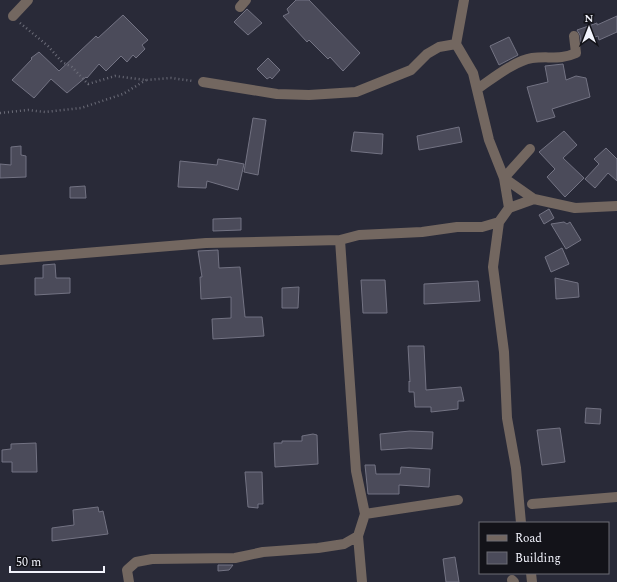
<svg xmlns="http://www.w3.org/2000/svg" width="617" height="582" font-family="Spectral,serif">
<style>
.building{fill:#4b4b5a;stroke:#737383}
.lines{fill:none;stroke-linecap:round;stroke-linejoin:round}
.path{stroke:#6c6d79;stroke-width:2.5;stroke-dasharray:1 3;stroke-linecap:butt}
.street{stroke:#736760;stroke-width:10}
</style>
<rect width="100%" height="100%" fill="#292a38"/>
<path class="building" d="M 296,0 L 309,0 L 360,53 L 343,71 L 330,57 L 328,59 L 309,40 L 307,42 L 283,16 L 289,13 L 287,9 Z
M 247,9 L 262,23 L 248,35 L 234,22 Z
M 123,15 L 148,40 L 142,45 L 145,49 L 136,58 L 133,55 L 127,62 L 121,56 L 106,71 L 99,64 L 87,78 L 86,77 L 67,93 L 51,79 L 34,98 L 12,80 L 32,59 L 31,58 L 39,52 L 59,71 L 96,36 L 98,38 Z
M 617,16 L 617,32 L 599,40 L 598,36 L 581,42 L 580,35 L 577,30 L 597,23 L 597,25 Z
M 509,37 L 518,55 L 499,65 L 490,46 Z
M 268,58 L 280,70 L 272,79 L 270,77 L 267,79 L 257,69 Z
M 563,64 L 566,80 L 576,76 L 586,78 L 590,97 L 552,109 L 555,117 L 537,122 L 527,87 L 548,82 L 545,66 Z
M 253,118 L 266,120 L 258,175 L 244,172 Z
M 459,127 L 462,142 L 419,150 L 417,136 Z
M 564,131 L 577,145 L 563,158 L 584,178 L 565,197 L 547,177 L 555,169 L 539,152 Z
M 354,132 L 383,134 L 382,154 L 351,151 Z
M 21,146 L 21,155 L 26,156 L 26,177 L 0,178 L 0,164 L 11,165 L 11,147 Z
M 606,148 L 617,159 L 617,181 L 608,173 L 595,188 L 585,179 L 599,164 L 594,159 Z
M 218,159 L 244,164 L 238,190 L 207,181 L 206,188 L 178,187 L 180,161 L 217,165 Z
M 85,186 L 86,198 L 70,198 L 70,187 Z
M 549,209 L 554,218 L 544,224 L 539,215 Z
M 241,218 L 241,230 L 213,231 L 213,219 Z
M 564,222 L 567,224 L 570,222 L 581,240 L 566,249 L 551,224 Z
M 562,248 L 569,264 L 551,272 L 545,257 Z
M 218,250 L 219,268 L 240,267 L 245,317 L 262,317 L 264,336 L 213,339 L 212,319 L 231,318 L 231,297 L 201,299 L 200,277 L 202,277 L 198,251 Z
M 55,264 L 56,278 L 70,278 L 70,293 L 35,295 L 35,278 L 43,278 L 43,265 Z
M 555,278 L 578,283 L 579,297 L 556,299 Z
M 361,280 L 385,280 L 387,313 L 363,313 Z
M 478,281 L 480,301 L 424,304 L 424,284 Z
M 299,287 L 298,308 L 282,308 L 282,288 Z
M 408,346 L 424,346 L 426,390 L 461,387 L 464,401 L 458,401 L 458,409 L 431,412 L 431,407 L 415,407 L 414,392 L 409,392 L 409,381 L 410,382 Z
M 586,408 L 601,409 L 600,424 L 585,423 Z
M 560,428 L 565,462 L 542,465 L 537,430 Z
M 410,431 L 433,432 L 432,449 L 409,448 L 381,450 L 380,434 Z
M 313,434 L 317,435 L 318,464 L 275,467 L 274,443 L 282,443 L 282,441 L 302,441 L 302,436 Z
M 36,443 L 37,472 L 12,472 L 12,462 L 2,462 L 2,450 L 11,449 L 11,444 Z
M 365,465 L 375,465 L 376,474 L 400,474 L 401,467 L 430,469 L 429,487 L 399,485 L 399,494 L 368,494 Z
M 245,472 L 262,472 L 263,504 L 258,504 L 258,508 L 248,507 Z
M 98,507 L 99,512 L 103,511 L 108,534 L 52,541 L 52,528 L 74,525 L 73,510 Z
M 455,557 L 459,582 L 446,582 L 443,559 Z
M 218,565 L 233,565 L 229,570 L 218,571 Z"/>
<g class="lines">
<path class="path" d="M 20,23 L 48,46 L 62,62 L 72,67 L 88,84 L 115,76 L 146,80 L 171,78 L 193,81
M 0,113 L 28,110 L 45,112 L 81,108 L 123,94 L 146,80"/>
<path class="street" d="M 464,0 L 456,44 L 473,73 L 489,140 L 504,178 L 530,149
M 240,7 L 246,0
M 13,16 L 28,0
M 203,82 L 277,94 L 309,95 L 356,92 L 411,70 L 427,54 L 439,47 L 456,44
M 477,89 C 492,79 514,61 532,58 C 548,56 561,60 576,53 L 574,36
M 509,208 L 534,199
M 340,240 L 356,471 L 365,514 L 458,500
M 0,260 L 206,243 L 340,240 L 359,235 L 422,232 L 457,227 L 482,227 L 499,222
M 532,504 L 617,497
M 521,523 L 516,468 L 507,418 L 504,352 L 493,267 L 499,222 L 509,208 L 504,178 L 534,199 L 575,208 L 617,206
M 531,573 L 532,582
M 512,580 L 514,582
M 129,582 L 127,570 L 136,562 L 152,559 L 235,558 L 263,552 L 318,548 L 344,544 L 358,536
M 362,582 L 358,536 L 365,514"/>
</g>
<rect x="479" y="522" width="130" height="52" fill="#131319" stroke="#6c6d74"/>
<rect x="487" y="535" width="20" height="6" fill="#736760" stroke="#6c6d74"/>
<text x="515" y="542" font-size="12" fill="#f2f3fc">Road</text>
<rect x="487" y="552" width="20" height="12" fill="#4b4b5a" stroke="#6c6d74"/>
<text x="515" y="562" font-size="12" fill="#f2f3fc">Building</text>
<g transform="translate(589 28)" stroke="#131319" stroke-width="3" paint-order="stroke">
<path d="M0-3L7 15L0 10L-7 15Z" fill="#f2f3fc"/>
<text y="-6" font-size="11" font-weight="bold" text-anchor="middle" fill="#f2f3fc">N</text>
</g>
<path d="M10 566v6h94v-6" fill="none" stroke="#f2f3fc" stroke-width="2"/>
<text x="16" y="566" font-size="12" fill="#f2f3fc" stroke="#131319" stroke-width="3" paint-order="stroke">50 m</text>
</svg>
